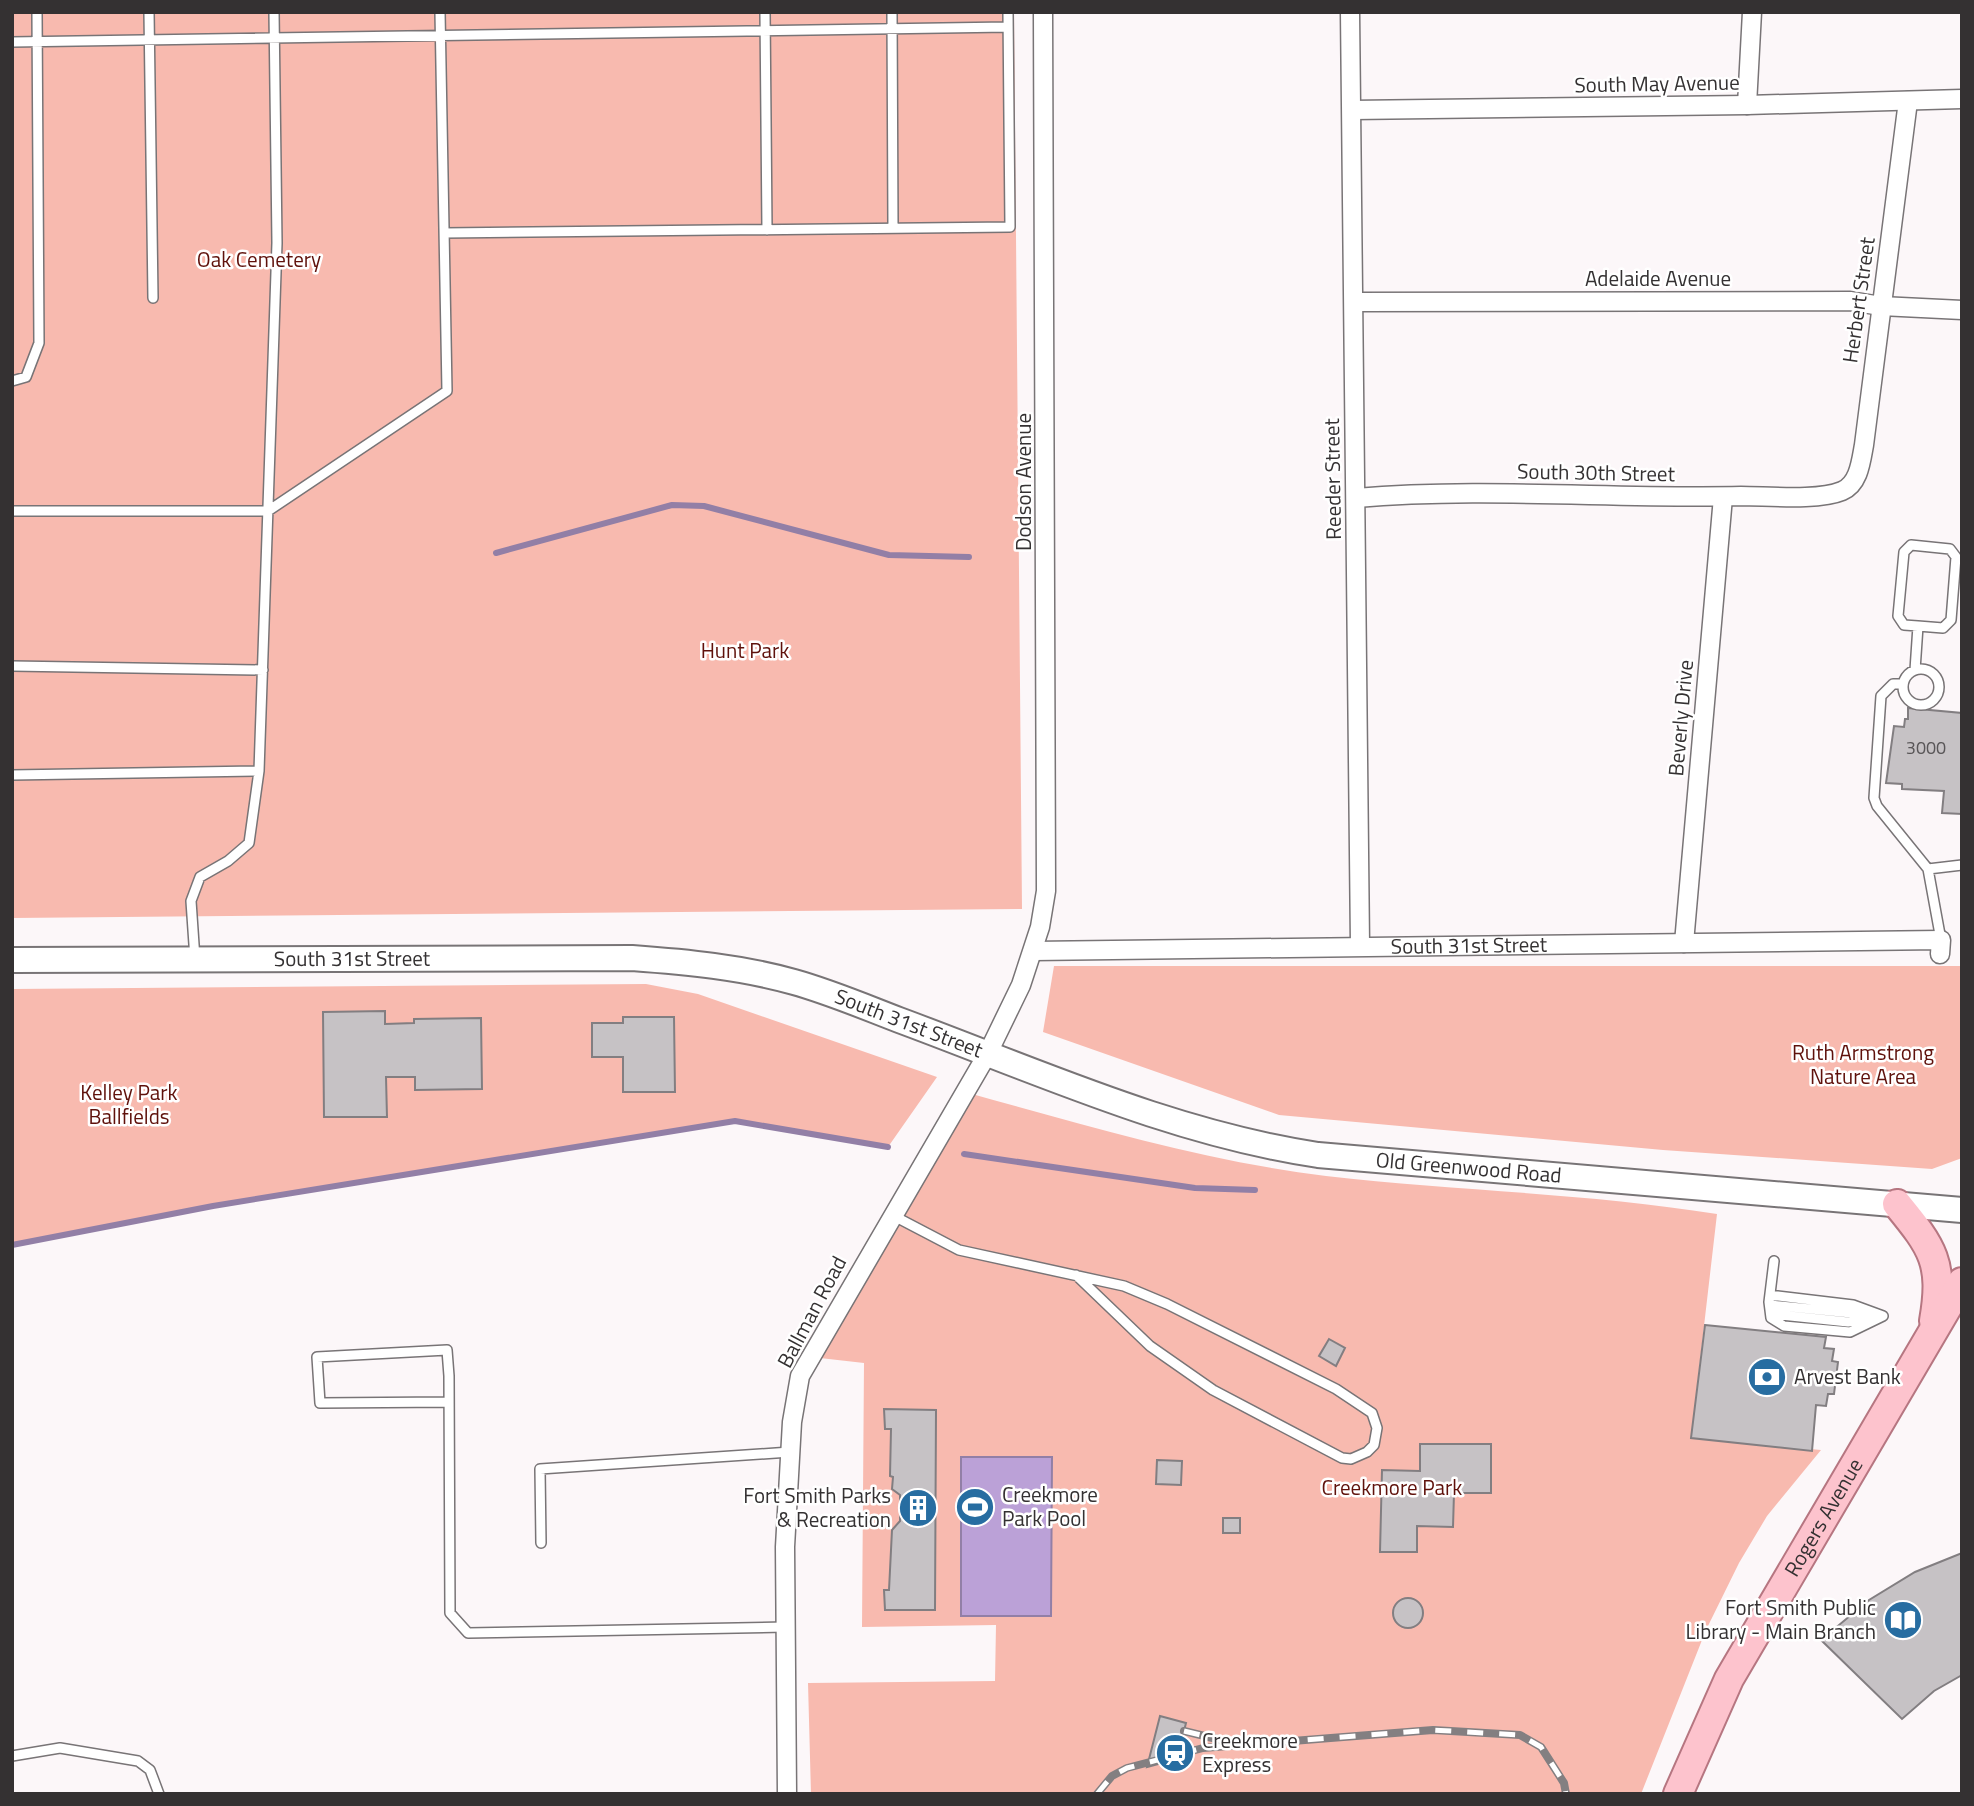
<svg xmlns="http://www.w3.org/2000/svg" width="1974" height="1806" font-family="'Titillium Web',sans-serif">
<style>
.green{fill:#f8baaf}
.water{fill:#bba1d7;stroke:#927fa6;stroke-width:2}
.lines{fill:none;stroke-linecap:round;stroke-linejoin:round}
.stream{stroke:#927fa6;stroke-width:6}
.building{fill:#c6c2c5;stroke:#827e81;stroke-width:2}
.lane-casing{stroke:#787476;stroke-width:12}
.street-casing{stroke:#787476;stroke-width:21}
.secondary-casing{stroke:#787476;stroke-width:28}
.primary-casing{stroke:#b67681;stroke-width:32}
.lane{stroke:#fff;stroke-width:9}
.street{stroke:#fff;stroke-width:18}
.secondary{stroke:#fff;stroke-width:24}
.primary{stroke:#fdc3cd;stroke-width:28}
.rail-casing{stroke:#837f81;stroke-width:8}
.rail{stroke:#fff;stroke-width:5;stroke-dasharray:16;stroke-linecap:butt}
.labels{text-anchor:middle;stroke-width:5;stroke-linejoin:round;paint-order:stroke}
.number-label{font-size:18px;fill:#585557}
.street-label{font-size:21px;fill:#343132;stroke:#fff}
.park-label{font-size:21px;fill:#5f110b;stroke:#fff}
.poi-label{font-size:21px;fill:#343132;stroke:#fff;text-anchor:start}
</style>
<rect width="100%" height="100%" fill="#fcf7f9"/>
<path class="green" d="M 12,12 L 1014,12 L 1022,909 L 12,918 Z
M 1054,966 L 1962,966 L 1962,1158 L 1932,1169 L 1663,1150 L 1279,1115 L 1043,1032 Z
M 646,984 L 698,994 L 937,1077 L 888,1147 L 735,1121 L 213,1206 L 12,1245 L 12,989 Z
M 965,1092 C 1084,1125 1203,1161 1326,1176 C 1457,1191 1588,1193 1717,1214 L 1691,1438 L 1821,1450 L 1767,1516 L 1739,1563 L 1706,1630 L 1641,1794 L 811,1794 L 808,1683 L 995,1681 L 996,1625 L 862,1627 L 864,1363 L 820,1358 Z"/>
<path class="water" d="M 961,1457 L 1052,1457 L 1051,1616 L 961,1616 Z"/>
<g class="lines">
<path class="stream" d="M 496,553 L 672,505 L 704,506 L 889,555 L 969,557
M 964,1154 L 1195,1188 L 1255,1190
M 12,1245 L 213,1206 L 735,1121 L 888,1147"/>
</g>
<path class="building" d="M 1908,708 L 1962,713 L 1962,814 L 1942,813 L 1944,791 L 1902,789 L 1902,784 L 1886,783 L 1894,726 L 1904,727 L 1905,719 L 1908,719 Z
M 385,1011 L 385,1024 L 414,1023 L 414,1019 L 481,1018 L 482,1089 L 415,1090 L 415,1077 L 386,1077 L 387,1117 L 324,1117 L 323,1012 Z
M 623,1017 L 674,1017 L 675,1092 L 623,1092 L 623,1057 L 592,1057 L 592,1023 L 623,1023 Z
M 1705,1325 L 1826,1337 L 1824,1348 L 1834,1349 L 1832,1361 L 1838,1362 L 1834,1394 L 1828,1394 L 1826,1406 L 1816,1405 L 1812,1451 L 1691,1438 Z
M 1329,1339 L 1345,1348 L 1336,1366 L 1319,1356 Z
M 884,1409 L 936,1410 L 935,1610 L 885,1610 L 884,1590 L 889,1590 L 892,1530 L 900,1521 L 900,1495 L 892,1489 L 893,1477 L 890,1476 L 891,1429 L 885,1429 Z
M 1420,1444 L 1491,1444 L 1491,1493 L 1454,1493 L 1453,1527 L 1417,1526 L 1417,1552 L 1380,1552 L 1382,1470 L 1420,1471 Z
M 1157,1460 L 1182,1461 L 1181,1485 L 1156,1484 Z
M 1223,1518 L 1240,1518 L 1240,1533 L 1223,1533 Z
M 1962,1553 L 1962,1675 L 1934,1691 L 1902,1719 L 1821,1640 L 1869,1600 L 1915,1572 Z
M1393 1613a15 15 0 1 1 30 0a15 15 0 1 1-30 0Z
M 1160,1716 L 1186,1723 L 1177,1759 L 1147,1767 Z"/>
<g class="lines">
<g class="lane-casing">
<path id="lane" d="M 149,12 L 153,298
M 765,12 L 767,230
M 892,12 L 893,228
M 12,42 L 1008,27
M 445,233 L 1010,227 L 1008,12
M 12,381 L 26,377 L 39,343 L 37,12
M 12,511 L 268,511 L 447,391 L 440,12
M 12,666 L 263,670
M1903 687a18 18 0 1 1 36 0a18 18 0 1 1-36 0Z
M 1915,670 L 1918,626 L 1904,625 L 1898,616 L 1904,552 L 1911,545 L 1950,549 L 1956,557 L 1951,620 L 1943,628 L 1918,626
M 1903,684 L 1893,684 L 1881,696 L 1874,798 L 1877,806 L 1928,869
M 12,775 L 259,771
M 1941,940 L 1928,869 L 1962,865
M 195,959 L 191,901 L 200,877 L 228,861 L 249,843 L 259,771 L 277,243 L 274,12
M 892,1215 L 959,1250 L 1124,1286 L 1167,1304 L 1336,1389 L 1372,1413 L 1377,1428 L 1374,1445 L 1367,1452 L 1351,1459 L 1342,1458 L 1213,1390 L 1150,1346 L 1076,1275
M 1774,1261 L 1769,1302 L 1771,1318 L 1784,1326 L 1850,1332 L 1883,1316
M 1770,1295 L 1853,1305 L 1883,1316
M 1770,1305 L 1871,1315
M 1771,1314 L 1848,1322 L 1871,1318
M 449,1402 L 320,1403 L 317,1357 L 447,1350 L 449,1376 L 450,1613 L 468,1633 L 785,1627
M 541,1543 L 540,1469 L 790,1452
M 12,1756 L 60,1748 L 138,1761 L 150,1770 L 159,1794"/>
</g>
<g class="street-casing">
<g id="street">
<path d="M 1350,12 L 1360,945"/>
<path d="M 1747,105 L 1752,12"/>
<path d="M 1352,110 L 1747,105 L 1962,99"/>
<path d="M 1355,302 L 1850,301 L 1881,306 L 1962,310"/>
<path d="M 1356,498 C 1484,487 1613,499 1741,496 C 1768,496 1818,501 1842,491 C 1859,484 1861,461 1864,445 L 1908,101"/>
<path d="M 1684,943 L 1723,497"/>
<path id="s1" d="M 1033,951 L 1941,940 L 1940,954"/>
<path d="M 787,1794 L 785,1547 L 792,1422 L 800,1376 L 988,1053 L 1021,985 L 1040,927 L 1046,891 L 1043,12"/>
</g>
</g>
<g class="secondary-casing">
<g id="secondary">
<path id="s2" d="M 12,960 L 632,958 C 686,962 741,967 794,982 C 830,992 865,1007 899,1020 C 1037,1071 1172,1133 1318,1155 L 1962,1210"/>
</g>
</g>
<g class="primary-casing">
<g id="primary">
<path d="M 1897,1204 C 1933,1248 1944,1263 1934,1321"/>
<path id="s3" d="M 1678,1794 L 1729,1679 L 1962,1282"/>
</g>
</g>
<use href="#lane" class="lane"/>
<use href="#street" class="street"/>
<use href="#secondary" class="secondary"/>
<use href="#primary" class="primary"/>
<g class="rail-casing">
<path id="rail" d="M 1184,1731 L 1225,1741
M 1097,1794 L 1112,1776 L 1127,1768 L 1203,1748 L 1433,1730 L 1520,1735 L 1541,1747 L 1564,1783 L 1566,1794"/>
</g>
<use href="#rail" class="rail"/>
</g>
<defs>
<g id="bank-disc" transform="scale(2.0125)"><circle r="9.5" fill="#276da1" stroke="#fff"/><path d="M-6-4H6V4H-6ZM0-2.3a2.3 2.3 0 1 0 0 4.6a2.3 2.3 0 1 0 0-4.6Z" fill="#fff"/></g>
<g id="stadium-disc" transform="scale(2.0125)"><circle r="9.5" fill="#276da1" stroke="#fff"/><path d="M0-5a6.5 5 0 1 0 0 10a6.5 5 0 1 0 0-10ZM-3.5-1.8h7v3.6h-7Z" fill="#fff"/></g>
<g id="building-disc" transform="scale(2.0125)"><circle r="9.5" fill="#276da1" stroke="#fff"/><path d="M-4-6H4V6H1V3H-1V6H-4ZM-2.5-4.3h1.7v1.8h-1.7ZM.8-4.3h1.7v1.8H.8ZM-2.5-1h1.7V.8h-1.7ZM.8-1h1.7V.8H.8Z" fill="#fff"/></g>
<g id="library-disc" transform="scale(2.0125)"><circle r="9.5" fill="#276da1" stroke="#fff"/><path d="M-6-4Q-3-5.5-.7-3.5V5Q-3 3-6 4ZM6-4Q3-5.5 .7-3.5V5Q3 3 6 4Z" fill="#fff"/></g>
<g id="station-disc" transform="scale(2.0125)"><circle r="9.5" fill="#276da1" stroke="#fff"/><path d="M-3-6H3Q5-6 5-4V2Q5 4 3 4L4.5 6H3L1.5 4h-3L-3 6H-4.5L-3 4Q-5 4-5 2V-4Q-5-6-3-6ZM-3.5-4v3h7v-3ZM-3.5 1v1.5H-2V1ZM2 1v1.5H3.5V1Z" fill="#fff"/></g>
</defs>
<g fill-rule="evenodd">
<use href="#bank-disc" x="1767" y="1377"/>
<use href="#stadium-disc" x="975" y="1507"/>
<use href="#building-disc" x="918" y="1508"/>
<use href="#library-disc" x="1903" y="1620"/>
<use href="#station-disc" x="1175" y="1753"/>
</g>
<g class="labels">
<g class="number-label">
<text x="1926" y="754">3000</text>
</g>
<g class="street-label">
<text transform="translate(1657 84) rotate(-1)" y="7">South May Avenue</text>
<text x="1658" y="286">Adelaide Avenue</text>
<text transform="translate(1859 300) rotate(-82)" y="7">Herbert Street</text>
<text transform="translate(1596 473) rotate(1)" y="7">South 30th Street</text>
<text transform="translate(1333 479) rotate(-91)" y="7">Reeder Street</text>
<text transform="translate(1024 482) rotate(-90)" y="7">Dodson Avenue</text>
<text transform="translate(1681 718) rotate(-85)" y="7">Beverly Drive</text>
<text dy="7" stroke="none"><textPath href="#s1" startOffset="436">South 31st Street</textPath></text>
<text dy="7" stroke="none"><textPath href="#s2" startOffset="340">South 31st Street</textPath></text>
<text dy="7" stroke="none"><textPath href="#s2" startOffset="906">South 31st Street</textPath></text>
<text dy="7" stroke="none"><textPath href="#s2" startOffset="1488">Old Greenwood Road</textPath></text>
<text transform="translate(812 1312) rotate(-62)" y="7">Ballman Road</text>
<text dy="7" stroke="none"><textPath href="#s3" startOffset="313">Rogers Avenue</textPath></text>
</g>
<g class="park-label">
<text x="259" y="267">Oak Cemetery</text>
<text x="745" y="658">Hunt Park</text>
<text x="1863" y="1060">Ruth Armstrong<tspan x="1863" dy="24">Nature Area</tspan></text>
<text x="129" y="1100">Kelley Park<tspan x="129" dy="24">Ballfields</tspan></text>
<text x="1392" y="1495">Creekmore Park</text>
</g>
<g class="poi-label">
<text x="1794" y="1384">Arvest Bank</text>
<text x="1002" y="1502">Creekmore<tspan x="1002" dy="24">Park Pool</tspan></text>
<text x="891" y="1503" text-anchor="end">Fort Smith Parks<tspan x="891" dy="24">&amp; Recreation</tspan></text>
<text x="1876" y="1615" text-anchor="end">Fort Smith Public<tspan x="1876" dy="24">Library - Main Branch</tspan></text>
<text x="1202" y="1748">Creekmore<tspan x="1202" dy="24">Express</tspan></text>
</g>
</g>
<rect width="1974" height="1806" fill="none" stroke="#343132" stroke-width="28"/>
</svg>
